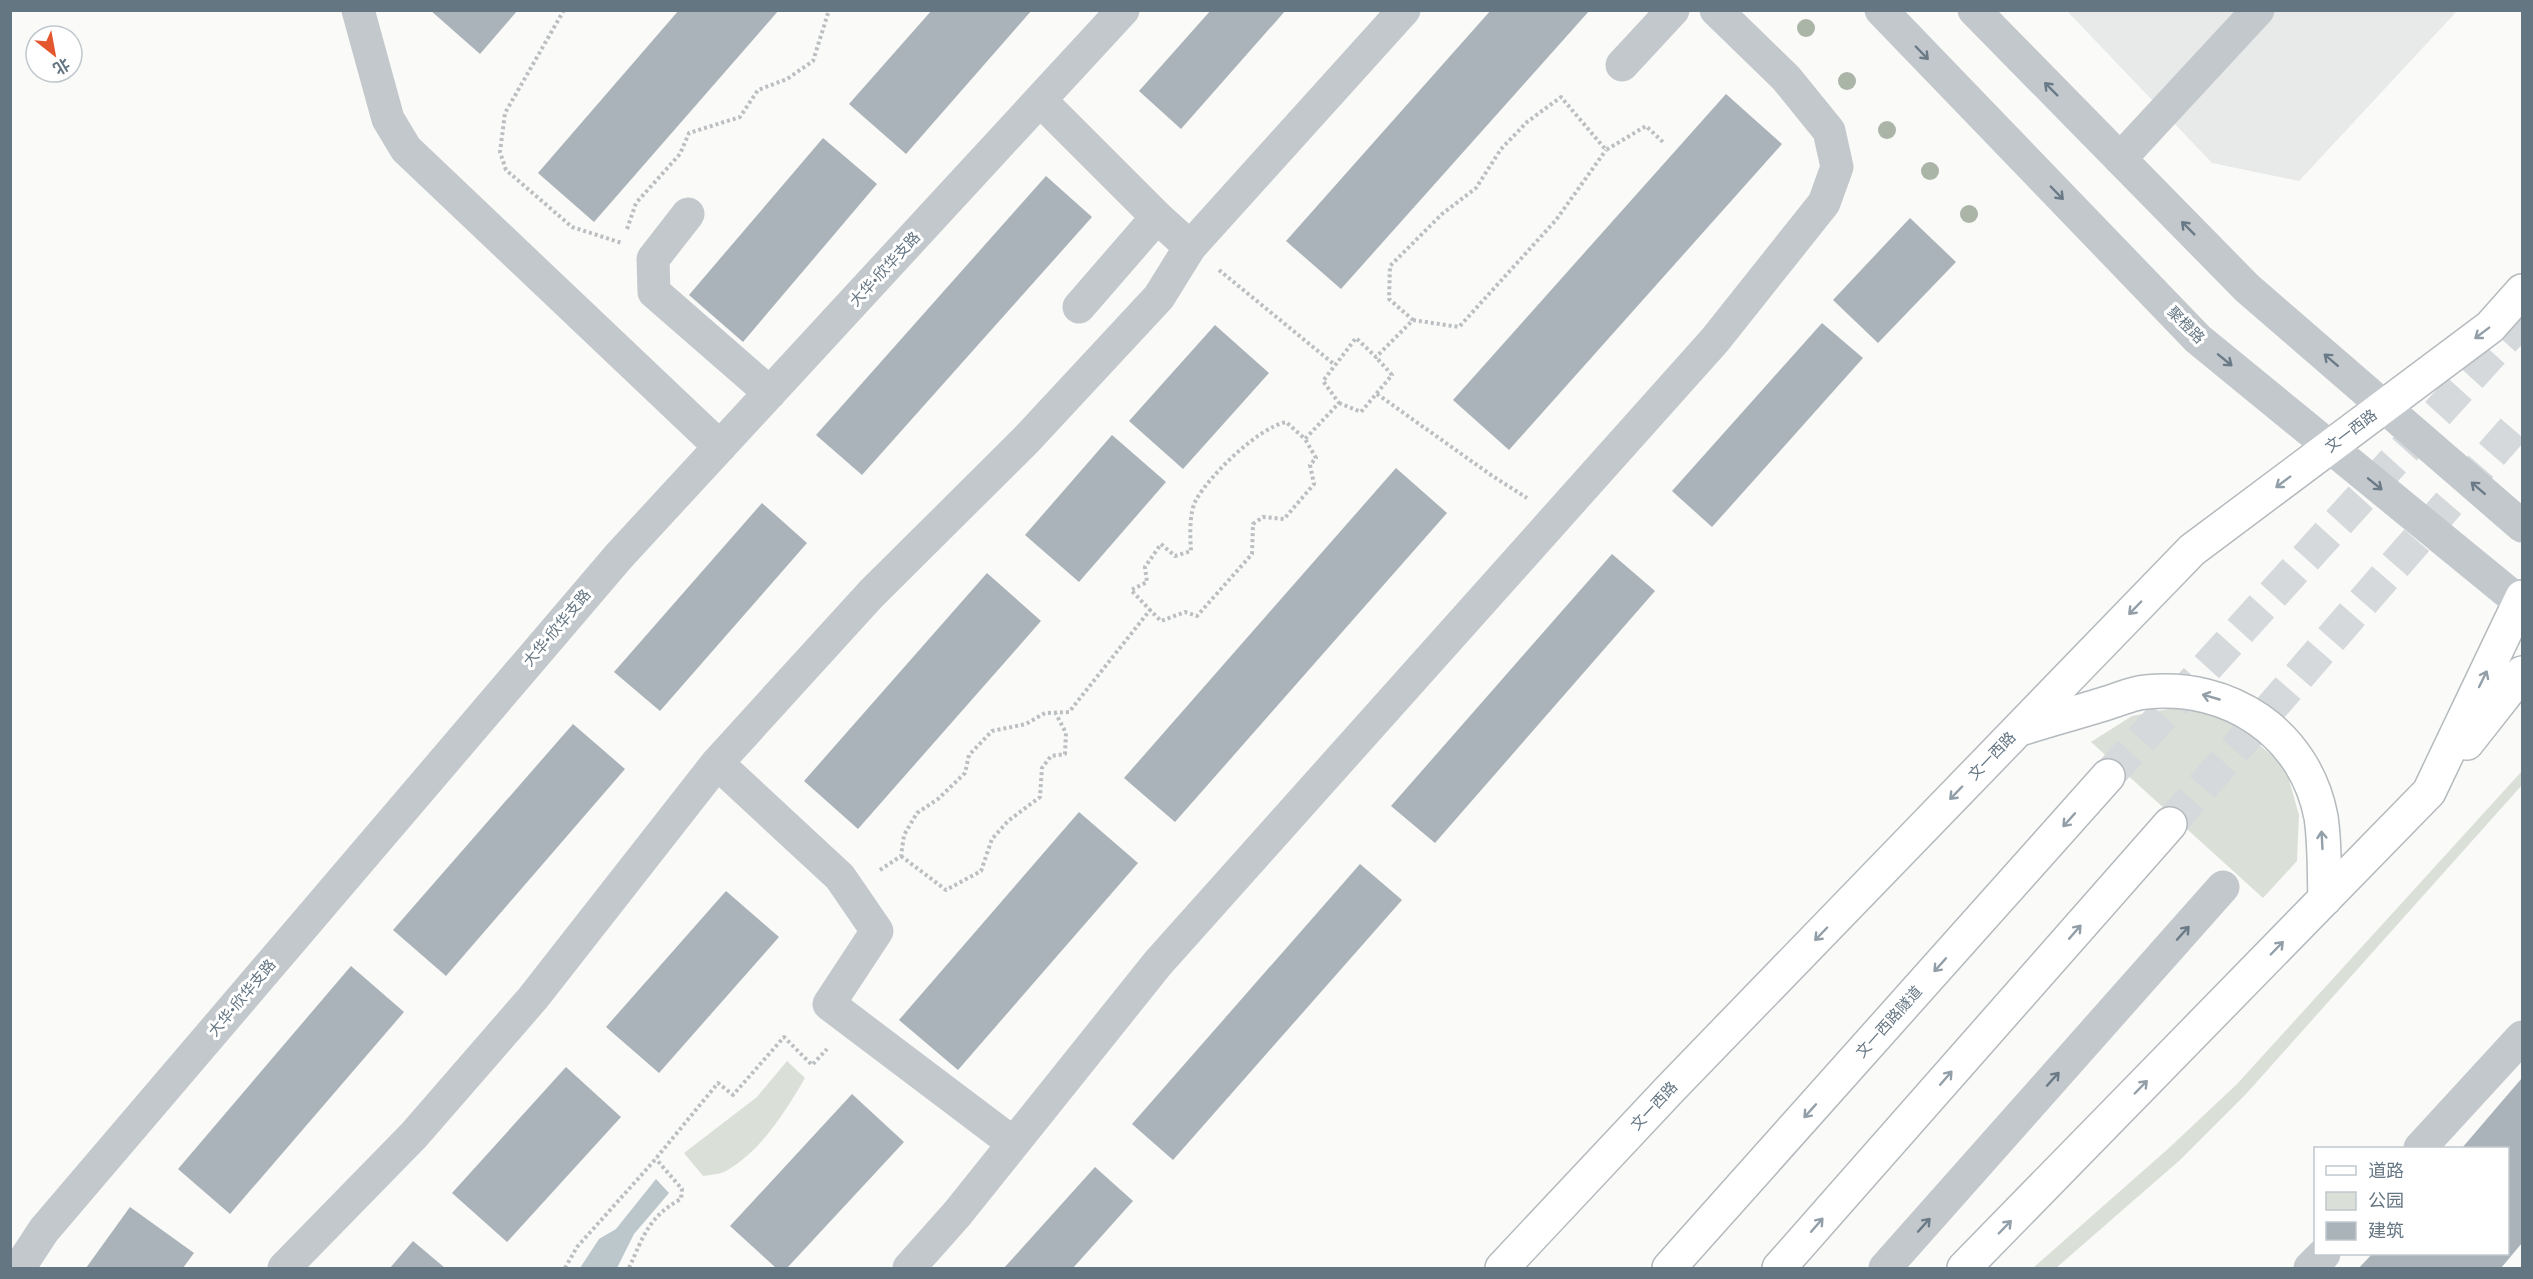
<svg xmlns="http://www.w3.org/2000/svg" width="2533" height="1279" font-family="Rubik,'Noto Sans SC',sans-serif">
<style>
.built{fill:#e8e9e9}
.green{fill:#dadfd7}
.water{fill:#bbc7cb}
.building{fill:#aab3b9}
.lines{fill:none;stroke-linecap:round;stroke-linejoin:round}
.highway-tunnel{stroke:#d5d9db;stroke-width:33;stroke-dasharray:33 16;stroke-linecap:butt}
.major-casing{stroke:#b5babe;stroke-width:36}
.highway-casing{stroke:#b4b9bd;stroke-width:36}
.path{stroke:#bbbfc2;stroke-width:4;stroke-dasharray:3 3;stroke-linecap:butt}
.minor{stroke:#c3c8cc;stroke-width:33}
.major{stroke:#fff;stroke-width:33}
.highway{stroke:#fff;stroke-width:33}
.tree{fill:#aab4a7}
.oneway{stroke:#6a7a87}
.oneway2{stroke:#939fa8}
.labels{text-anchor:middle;stroke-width:6;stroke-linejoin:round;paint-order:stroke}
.street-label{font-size:15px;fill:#657683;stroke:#fff}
</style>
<rect width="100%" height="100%" fill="#fafaf8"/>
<path class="built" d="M 2067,11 L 2457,11 L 2299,181 L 2212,163 Z"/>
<path class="green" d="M 2183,706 L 2234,724 L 2285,766 L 2299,815 L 2297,861 L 2263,898 L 2091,742 L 2132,716 Z
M 2522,771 L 2522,785 L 2246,1094 L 2180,1160 L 2056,1268 L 2033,1268 L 2169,1148 L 2237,1084 Z
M 787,1061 L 805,1078 C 785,1112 761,1151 726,1171 C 720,1174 710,1175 703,1176 L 684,1153 L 757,1097 Z"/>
<path class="water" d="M 656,1179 L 669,1193 L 634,1234 L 617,1268 L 580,1268 L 599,1239 L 616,1229 Z"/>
<path class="building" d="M 430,10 L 518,10 L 480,54 Z
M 679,10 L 779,10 L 594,222 L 538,173 Z
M 932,10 L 1032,10 L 906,154 L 849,104 Z
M 1211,10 L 1286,10 L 1181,129 L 1139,91 Z
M 1491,10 L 1590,10 L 1341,289 L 1286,241 Z
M 1726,94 L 1782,144 L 1509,450 L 1453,400 Z
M 823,138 L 877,184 L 743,342 L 689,295 Z
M 1046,176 L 1092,217 L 862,475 L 816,435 Z
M 1910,218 L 1956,262 L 1878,343 L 1833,300 Z
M 1822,323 L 1863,358 L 1712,527 L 1672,491 Z
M 1215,325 L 1269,373 L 1183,469 L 1129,421 Z
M 1112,435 L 1166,482 L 1079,582 L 1025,535 Z
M 1396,468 L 1447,513 L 1175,822 L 1124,778 Z
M 762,503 L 807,543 L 660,711 L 614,672 Z
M 1612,554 L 1655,591 L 1435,843 L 1391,806 Z
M 987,573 L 1041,621 L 858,829 L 804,781 Z
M 573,724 L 625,769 L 446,976 L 393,930 Z
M 1079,812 L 1138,863 L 958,1070 L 899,1020 Z
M 1360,864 L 1402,900 L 1173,1160 L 1132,1124 Z
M 726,891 L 779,937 L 659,1073 L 606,1027 Z
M 351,966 L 404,1012 L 230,1214 L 178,1169 Z
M 566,1067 L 621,1117 L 507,1242 L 452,1193 Z
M 2522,1078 L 2522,1243 L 2501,1268 L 2359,1268 L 2372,1254 L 2508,1254 L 2508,1148 L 2462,1148 Z
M 852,1094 L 904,1142 L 787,1268 L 776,1268 L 730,1226 Z
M 1095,1167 L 1133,1201 L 1073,1268 L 1004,1268 Z
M 130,1207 L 194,1253 L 183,1268 L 86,1268 Z
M 413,1241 L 445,1268 L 390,1268 Z"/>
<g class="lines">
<path class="highway-tunnel" d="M 2108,776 L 2522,320
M 2170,824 L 2522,419"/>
<g class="major-casing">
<path id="major" d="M 2020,729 C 2049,720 2078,712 2107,703 C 2120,699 2133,693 2146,692 C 2229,683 2305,733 2321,817 C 2325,843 2324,872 2325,899
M 2467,743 L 2522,673
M 1502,1268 L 1671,1088 L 2192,550 L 2490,327 L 2522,291
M 1964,1268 L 2429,792 L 2522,597"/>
</g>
<g class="highway-casing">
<path id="highway" d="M 1669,1268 L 2108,776
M 1779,1268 L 2170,824"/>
</g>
<path class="path" d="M 564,10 L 505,113 L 500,152 L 506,170 L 572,227 L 622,243
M 627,229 L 636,203 L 680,154 L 689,133 L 740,117 L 758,90 L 787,79 L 813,61 L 829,10
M 1219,270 L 1335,365
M 1413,320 L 1459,327 L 1556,220 L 1606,150
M 1377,394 L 1491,475 L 1527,498
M 1339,403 L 1361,412 L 1392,375 L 1376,357
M 1149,609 L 1161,621 L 1185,612 L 1197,616 L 1252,554 L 1253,524 L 1263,517 L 1284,519 L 1314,484 L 1310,465 L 1316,458 L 1305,439
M 901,856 L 946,890 L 981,871 L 992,839 L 1008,821 L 1040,797 L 1042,768 L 1051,756 L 1065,754 L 1066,733 L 1056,714
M 880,870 L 901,856 L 904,835 L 917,813 L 938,799 L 965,773 L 969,755 L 992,731 L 1026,724 L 1045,713 L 1069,712 L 1150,610 L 1131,590 L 1147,582 L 1145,567 L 1161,544 L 1175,556 L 1191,551 C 1190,536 1189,513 1196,500 C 1210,475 1258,428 1286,422 L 1305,439 L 1339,403 L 1323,381 L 1356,338 L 1376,357 L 1413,320 L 1389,299 L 1390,266 L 1442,214 L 1476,188 L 1501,149 L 1527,122 L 1561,97 L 1606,150 L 1646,126 L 1664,143
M 565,1268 L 577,1247 L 653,1162 L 718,1083 L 733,1095 L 784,1037 L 812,1065 L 827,1049
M 629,1268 C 643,1237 649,1216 681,1199 L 682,1189 L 656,1159"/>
<path class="minor" d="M 358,10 L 388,119 L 406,149 L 720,447
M 1881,10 L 2198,339 L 2522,604
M 1974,10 L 2247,288 L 2522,526
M 1622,65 L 1673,10
M 1041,101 L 1157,217 L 1079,307
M 2120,159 L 2258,10
M 688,214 L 653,259 L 654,292 L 770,393
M 1157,217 L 1190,247 L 1404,10
M 717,763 L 840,877 L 877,931 L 829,1004 L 1013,1143
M 2420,1148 L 2522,1037
M 19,1268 L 44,1230 L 619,556 L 1123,10
M 284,1268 L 414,1135 L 533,998 L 717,763 L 871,594 L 1026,440 L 1159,297 L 1190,247
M 909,1268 L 957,1214 L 1158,963 L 1715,340 L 1824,203 L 1837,167 L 1829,131 L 1786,78 L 1716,10
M 1885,1268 L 2223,887
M 2310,1268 L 2324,1254"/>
<use href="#major" class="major"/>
<use href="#highway" class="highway"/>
</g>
<g class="tree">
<circle cx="1806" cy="28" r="9"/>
<circle cx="1847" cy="81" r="9"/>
<circle cx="1887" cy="130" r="9"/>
<circle cx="1930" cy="171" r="9"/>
<circle cx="1969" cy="214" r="9"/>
</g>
<defs><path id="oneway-shaft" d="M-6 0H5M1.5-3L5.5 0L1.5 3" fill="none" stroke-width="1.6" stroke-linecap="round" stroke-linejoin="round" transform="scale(1.5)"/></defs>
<g class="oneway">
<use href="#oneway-shaft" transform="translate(1922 53) rotate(46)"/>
<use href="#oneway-shaft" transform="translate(2051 89) rotate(-135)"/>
<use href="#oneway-shaft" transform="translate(2057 193) rotate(46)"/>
<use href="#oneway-shaft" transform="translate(2188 228) rotate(-135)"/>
<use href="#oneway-shaft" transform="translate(2225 360) rotate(39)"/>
<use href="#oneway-shaft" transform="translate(2331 360) rotate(-139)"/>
<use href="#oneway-shaft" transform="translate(2375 484) rotate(39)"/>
<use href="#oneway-shaft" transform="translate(2478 488) rotate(-139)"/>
<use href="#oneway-shaft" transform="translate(2183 933) rotate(-48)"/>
<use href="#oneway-shaft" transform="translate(2053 1079) rotate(-48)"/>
<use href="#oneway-shaft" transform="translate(1924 1225) rotate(-48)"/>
</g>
<g class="oneway2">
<use href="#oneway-shaft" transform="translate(2482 333) rotate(143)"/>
<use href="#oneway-shaft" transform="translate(2283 482) rotate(143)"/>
<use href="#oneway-shaft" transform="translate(2135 608) rotate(134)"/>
<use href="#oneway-shaft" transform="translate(2483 679) rotate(-64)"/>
<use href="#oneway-shaft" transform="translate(2211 697) rotate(-164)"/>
<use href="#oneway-shaft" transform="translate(1956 793) rotate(134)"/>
<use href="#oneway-shaft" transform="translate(2069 820) rotate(132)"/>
<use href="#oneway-shaft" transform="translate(2322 840) rotate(-93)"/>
<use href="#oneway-shaft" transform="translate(2075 932) rotate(-49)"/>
<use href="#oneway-shaft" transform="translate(1821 934) rotate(134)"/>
<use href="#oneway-shaft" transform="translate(2277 948) rotate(-46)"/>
<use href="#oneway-shaft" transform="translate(1940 965) rotate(132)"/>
<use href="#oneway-shaft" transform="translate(1946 1078) rotate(-49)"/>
<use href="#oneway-shaft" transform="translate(2141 1087) rotate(-46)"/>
<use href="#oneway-shaft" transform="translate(1810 1111) rotate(132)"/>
<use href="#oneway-shaft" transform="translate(1817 1225) rotate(-49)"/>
<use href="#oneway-shaft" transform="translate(2005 1227) rotate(-46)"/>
</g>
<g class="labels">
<g class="street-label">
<text transform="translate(885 269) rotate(-47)" y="5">大华·欣华支路</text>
<text transform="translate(2186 325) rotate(45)" y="5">聚橙路</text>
<text transform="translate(2351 431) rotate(-37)" y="5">文一西路</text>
<text transform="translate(557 628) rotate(-50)" y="5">大华·欣华支路</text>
<text transform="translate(1992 756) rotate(-46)" y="5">文一西路</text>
<text transform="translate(242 998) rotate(-50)" y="5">大华·欣华支路</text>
<text transform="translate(1889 1022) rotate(-48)" y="5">文一西路隧道</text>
<text transform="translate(1654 1106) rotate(-47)" y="5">文一西路</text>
</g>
</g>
<rect width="2533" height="1279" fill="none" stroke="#657683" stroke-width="24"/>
<rect x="2314" y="1147" width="195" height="108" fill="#ffffff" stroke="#c1c8cd" stroke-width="1.5"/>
<rect x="2326" y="1166" width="30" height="9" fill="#ffffff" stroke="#c1c8cd" stroke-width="1.5"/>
<text x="2368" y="1177" font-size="18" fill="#657683">道路</text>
<rect x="2326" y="1192" width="30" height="18" fill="#dadfd7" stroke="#c1c8cd" stroke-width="1.5"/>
<text x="2368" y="1207" font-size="18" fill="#657683">公园</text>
<rect x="2326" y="1222" width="30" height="18" fill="#aab3b9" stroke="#c1c8cd" stroke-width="1.5"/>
<text x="2368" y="1237" font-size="18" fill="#657683">建筑</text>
<g transform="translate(54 54) rotate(149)"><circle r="28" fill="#ffffff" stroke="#c1c8cd" stroke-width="1.5"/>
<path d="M0-4.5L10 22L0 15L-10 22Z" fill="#e4572e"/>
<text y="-9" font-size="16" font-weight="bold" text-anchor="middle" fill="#657683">北</text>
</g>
</svg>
